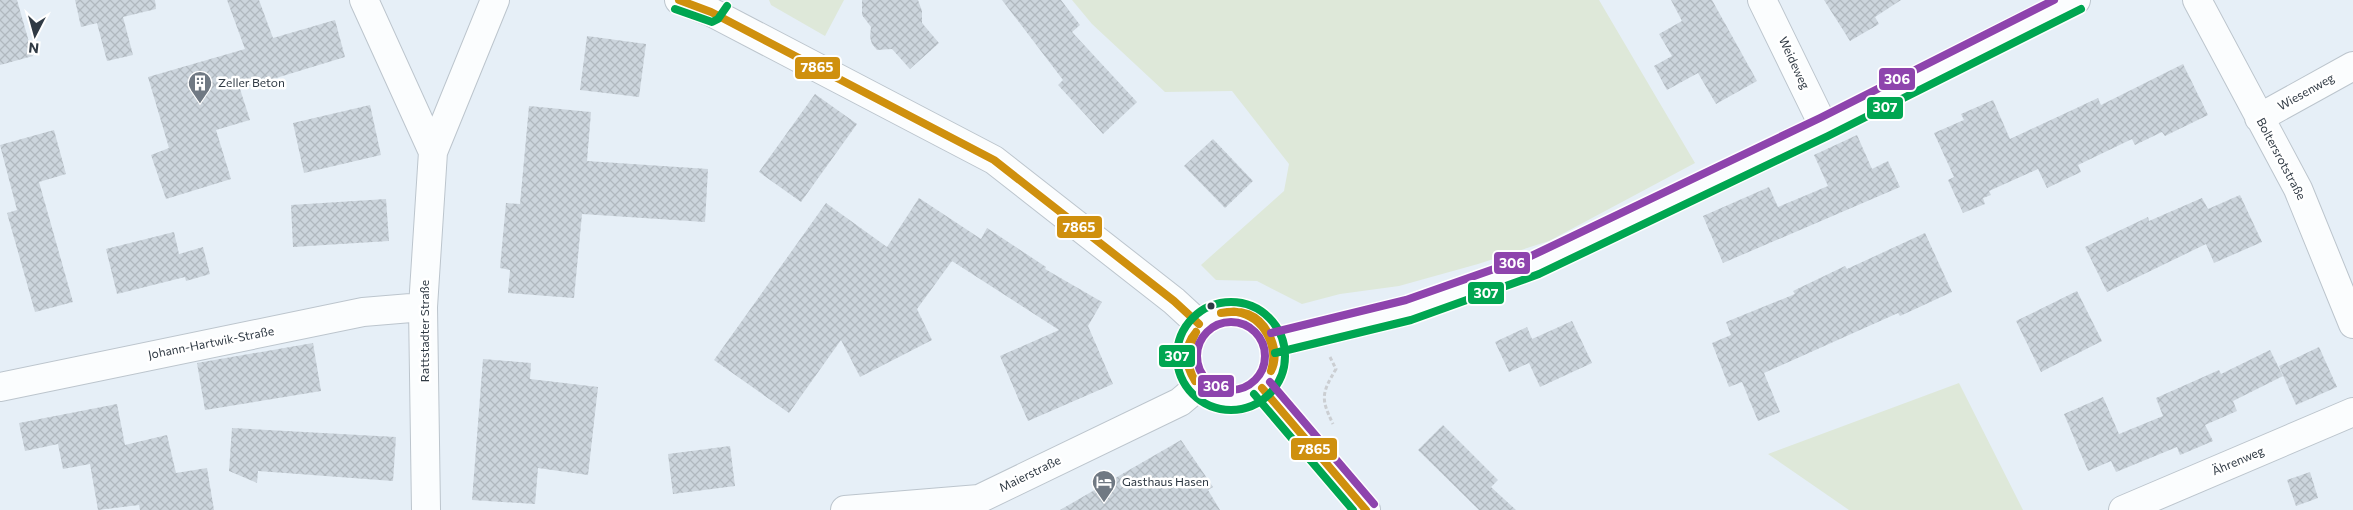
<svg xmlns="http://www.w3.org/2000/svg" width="2353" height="510" font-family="Commissioner,sans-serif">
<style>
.green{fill:#dee8d9}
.building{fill:url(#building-cross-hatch)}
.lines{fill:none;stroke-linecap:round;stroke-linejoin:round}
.minor-casing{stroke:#bcc5cd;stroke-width:30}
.path{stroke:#cbced2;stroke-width:3;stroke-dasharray:4 2.5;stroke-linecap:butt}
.minor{stroke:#fbfdfe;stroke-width:28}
.bus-1-casing{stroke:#fff;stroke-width:11}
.bus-2-casing{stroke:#fff;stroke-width:11}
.bus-3-casing{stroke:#fff;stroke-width:11}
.bus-1{stroke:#cf900e;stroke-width:8}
.bus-2{stroke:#00a651;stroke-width:8}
.bus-3{stroke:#8e44ad;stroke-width:8}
.bus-dot{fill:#303a44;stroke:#fff;stroke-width:2}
.labels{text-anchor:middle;stroke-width:5;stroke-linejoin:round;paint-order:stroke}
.street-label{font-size:12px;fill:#303a44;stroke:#fff}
.poi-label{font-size:12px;fill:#303a44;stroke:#fff;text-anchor:start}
.line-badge{stroke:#fff;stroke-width:2}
.badge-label{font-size:14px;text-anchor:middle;font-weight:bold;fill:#fff}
</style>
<defs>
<pattern id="building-cross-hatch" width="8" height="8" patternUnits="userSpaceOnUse" patternTransform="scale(1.25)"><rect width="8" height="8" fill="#ccd5dd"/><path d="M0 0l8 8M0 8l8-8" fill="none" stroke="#b0b8bf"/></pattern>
</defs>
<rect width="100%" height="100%" fill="#e6eff7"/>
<path class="green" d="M 769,0 L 844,0 L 825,36 L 771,5 Z
M 1072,0 L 1599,0 L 1695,163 L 1549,241 L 1478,264 L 1399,286 L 1340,294 L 1302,304 L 1257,281 L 1216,280 L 1201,265 L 1284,191 L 1289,164 L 1232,91 L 1165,92 L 1092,24 Z
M 1959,383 L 2023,510 L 1849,510 L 1768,454 Z"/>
<path class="building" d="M 0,0 L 17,0 L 33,56 L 0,65 Z
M 75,0 L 155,0 L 156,9 L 123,17 L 133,55 L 107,61 L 97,23 L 81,27 Z
M 227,0 L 259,0 L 273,38 L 335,20 L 345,57 L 240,89 L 250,120 L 216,130 L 231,179 L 166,199 L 151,155 L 169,148 L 148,77 L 245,49 Z
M 862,0 L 918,0 L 922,11 L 922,23 L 939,43 L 910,69 L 892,49 L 877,50 L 872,44 L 870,37 L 871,27 L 862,15 Z
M 1002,0 L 1061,0 L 1080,25 L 1072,32 L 1137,102 L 1103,134 L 1058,85 L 1063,80 Z
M 1671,0 L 1712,0 L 1757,81 L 1716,104 L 1698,73 L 1667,90 L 1654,66 L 1672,56 L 1659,34 L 1682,21 Z
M 1824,0 L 1901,0 L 1875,17 L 1879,24 L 1850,41 Z
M 587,36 L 646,44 L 639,97 L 580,90 Z
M 2183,64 L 2208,115 L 2165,136 L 2162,132 L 2135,145 L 2132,139 L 2078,165 L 2081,172 L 2047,188 L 2038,169 L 1989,191 L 1991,195 L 1983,198 L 1985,204 L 1963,213 L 1948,180 L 1954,177 L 1934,133 L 1964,120 L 1961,114 L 1993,100 L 2010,139 L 2098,98 L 2101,105 Z
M 815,94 L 857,124 L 801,202 L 759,172 Z
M 370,105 L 381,155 L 304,173 L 293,123 Z
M 529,106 L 591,112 L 587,161 L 708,169 L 705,222 L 582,214 L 574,298 L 508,293 L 510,270 L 500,268 L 506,203 L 520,204 Z
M 54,130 L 66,174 L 39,182 L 73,302 L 35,312 L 7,213 L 17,210 L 0,145 Z
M 1857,135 L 1872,169 L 1888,161 L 1900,187 L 1723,263 L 1703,216 L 1769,187 L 1778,207 L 1828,186 L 1814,155 Z
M 1213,139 L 1253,181 L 1225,208 L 1184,166 Z
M 2240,195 L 2262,242 L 2214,263 L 2206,244 L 2107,292 L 2085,247 L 2148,217 L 2149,221 L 2202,198 L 2208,209 Z
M 919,198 L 981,239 L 987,228 L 1046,267 L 1045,269 L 1102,302 L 1088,326 L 1113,384 L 1028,421 L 1000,356 L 1059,330 L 952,261 L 917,309 L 932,340 L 860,377 L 841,340 L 789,413 L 714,360 L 826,203 L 887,247 Z
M 386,199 L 389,241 L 293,247 L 291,205 Z
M 174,232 L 179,254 L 203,247 L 210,274 L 186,281 L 185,277 L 117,294 L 106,249 Z
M 1925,233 L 1952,292 L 1900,316 L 1898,313 L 1764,373 L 1780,412 L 1758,421 L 1742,382 L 1729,387 L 1712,343 L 1731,335 L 1726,322 L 1795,294 L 1793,291 L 1845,266 L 1847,269 Z
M 2077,291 L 2102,341 L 2041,372 L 2016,321 Z
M 1572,321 L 1592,363 L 1540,387 L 1529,363 L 1509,372 L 1495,342 L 1527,327 L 1532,339 Z
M 313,343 L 321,391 L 205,410 L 197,363 Z
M 2319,347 L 2337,387 L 2296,405 L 2279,366 Z
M 2270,350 L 2283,376 L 2233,401 L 2237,411 L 2205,425 L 2213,441 L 2180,455 L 2177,447 L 2116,472 L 2111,461 L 2088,471 L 2064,414 L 2103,397 L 2119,434 L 2163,416 L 2156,398 L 2219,370 L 2221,374 Z
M 483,359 L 531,363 L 530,379 L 598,387 L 588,475 L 538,468 L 535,504 L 472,500 Z
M 117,404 L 125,445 L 167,435 L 176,473 L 207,468 L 214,510 L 140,510 L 139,505 L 98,510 L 90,464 L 63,469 L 58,444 L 25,451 L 19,423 Z
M 1443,425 L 1498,480 L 1491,487 L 1516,510 L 1479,510 L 1418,450 Z
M 232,428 L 396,437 L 393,481 L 258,471 L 257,483 L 229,471 Z
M 1181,440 L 1213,487 L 1208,490 L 1220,510 L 1060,510 Z
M 730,446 L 735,486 L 673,494 L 668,454 Z
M 2310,472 L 2318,498 L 2296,506 L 2287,480 Z"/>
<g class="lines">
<g class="minor-casing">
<path id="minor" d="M 364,0 L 433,152
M 679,0 L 711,12 L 994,160 L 1174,301 L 1199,324
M 1762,0 L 1824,127
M 2197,0 L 2298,189 L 2353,324
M 2259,118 L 2353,66
M1187 356a44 44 0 1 1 88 0a44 44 0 1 1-88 0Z
M 1273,343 L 1409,310 L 1535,265 L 1824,127 L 2076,0
M 0,387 L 363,312 L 423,307
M 1262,388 L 1366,510
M 426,510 L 423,307 L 433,152 L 495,0
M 845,510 L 979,499 L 1180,402 L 1199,386
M 2123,510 L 2353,412"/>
</g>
<path class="path" d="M 1330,357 L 1336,369 C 1321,394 1321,399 1333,424"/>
<use href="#minor" class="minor"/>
<g class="bus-1-casing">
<path id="bus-1" d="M 679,0 L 711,12 L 994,160 L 1174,301 L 1199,324
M 1221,313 C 1231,311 1239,311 1248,314 C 1268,322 1281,352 1271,371
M 1221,313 C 1226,313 1232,311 1237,312 C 1264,317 1279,346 1271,371
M 1195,381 C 1185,365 1183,347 1196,332
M 1195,381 C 1185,363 1187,350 1196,332
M 1262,388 L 1366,510"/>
</g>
<g class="bus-2-casing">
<path id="bus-2" d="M 675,9 L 712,22 L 718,19 L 727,6
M1177 356a54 54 0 1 1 108 0a54 54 0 1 1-108 0Z
M 1275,353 L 1411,320 L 1539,274 L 1828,136 L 2081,9
M 1254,394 L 1353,510"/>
</g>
<g class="bus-3-casing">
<path id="bus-3" d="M1197 356a34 34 0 1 1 68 0a34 34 0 1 1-68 0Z
M 1271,333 L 1406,300 L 1531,256 L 1820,118 L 2054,0
M 1270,382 L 1374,504"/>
</g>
<use href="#bus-1" class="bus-1"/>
<use href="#bus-2" class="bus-2"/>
<use href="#bus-3" class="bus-3"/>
</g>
<defs>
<g id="building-pin" transform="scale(1.25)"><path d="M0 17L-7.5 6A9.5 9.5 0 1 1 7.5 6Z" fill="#707983" stroke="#fff"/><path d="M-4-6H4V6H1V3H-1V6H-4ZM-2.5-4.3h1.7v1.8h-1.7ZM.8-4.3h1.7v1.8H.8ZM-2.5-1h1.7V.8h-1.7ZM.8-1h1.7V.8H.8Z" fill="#fff"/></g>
<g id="hotel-pin" transform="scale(1.25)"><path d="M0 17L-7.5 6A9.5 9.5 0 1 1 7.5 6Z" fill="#707983" stroke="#fff"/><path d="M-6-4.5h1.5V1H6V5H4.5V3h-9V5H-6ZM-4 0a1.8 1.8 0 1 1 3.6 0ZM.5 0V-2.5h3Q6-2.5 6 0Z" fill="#fff"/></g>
</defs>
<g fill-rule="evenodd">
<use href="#building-pin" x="200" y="83"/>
<use href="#hotel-pin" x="1104" y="482"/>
</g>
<circle class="bus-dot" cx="1211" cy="306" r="4.5"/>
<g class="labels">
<g class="street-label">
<text transform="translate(1794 63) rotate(65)" y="4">Weideweg</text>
<text transform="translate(2306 92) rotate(-29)" y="4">Wiesenweg</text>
<text transform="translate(2281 159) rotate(62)" y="4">Boltersrotstraße</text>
<text transform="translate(425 331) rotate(-90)" y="4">Rattstadter Straße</text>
<text transform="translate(211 343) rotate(-11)" y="4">Johann-Hartwik-Straße</text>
<text transform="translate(2238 461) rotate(-23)" y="4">Ährenweg</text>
<text transform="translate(1030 474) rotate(-26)" y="4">Maierstraße</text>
</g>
<g class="poi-label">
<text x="218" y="87">Zeller Beton</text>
<text x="1122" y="486">Gasthaus Hasen</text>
</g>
</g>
<g class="line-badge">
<rect x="794" y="56" width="47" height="24" rx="5" fill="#cf900e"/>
<rect x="1878" y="67" width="38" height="24" rx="5" fill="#8e44ad"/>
<rect x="1866" y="96" width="38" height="24" rx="5" fill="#00a651"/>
<rect x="1056" y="215" width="47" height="24" rx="5" fill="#cf900e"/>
<rect x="1493" y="251" width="38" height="24" rx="5" fill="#8e44ad"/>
<rect x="1467" y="281" width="38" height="24" rx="5" fill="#00a651"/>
<rect x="1158" y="344" width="38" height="24" rx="5" fill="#00a651"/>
<rect x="1197" y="374" width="38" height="24" rx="5" fill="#8e44ad"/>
<rect x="1290" y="437" width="48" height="24" rx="5" fill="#cf900e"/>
</g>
<g class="badge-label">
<text x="817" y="72">7865</text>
<text x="1897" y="84">306</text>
<text x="1885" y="112">307</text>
<text x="1079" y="232">7865</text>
<text x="1512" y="268">306</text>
<text x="1486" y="298">307</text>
<text x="1177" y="361">307</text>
<text x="1216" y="391">306</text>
<text x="1314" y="454">7865</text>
</g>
<g transform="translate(35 35) rotate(186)" stroke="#ffffff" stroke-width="4" paint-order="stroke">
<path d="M0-4L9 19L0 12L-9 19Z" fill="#303a44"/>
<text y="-8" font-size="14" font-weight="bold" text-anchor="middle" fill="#303a44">N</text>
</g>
</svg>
